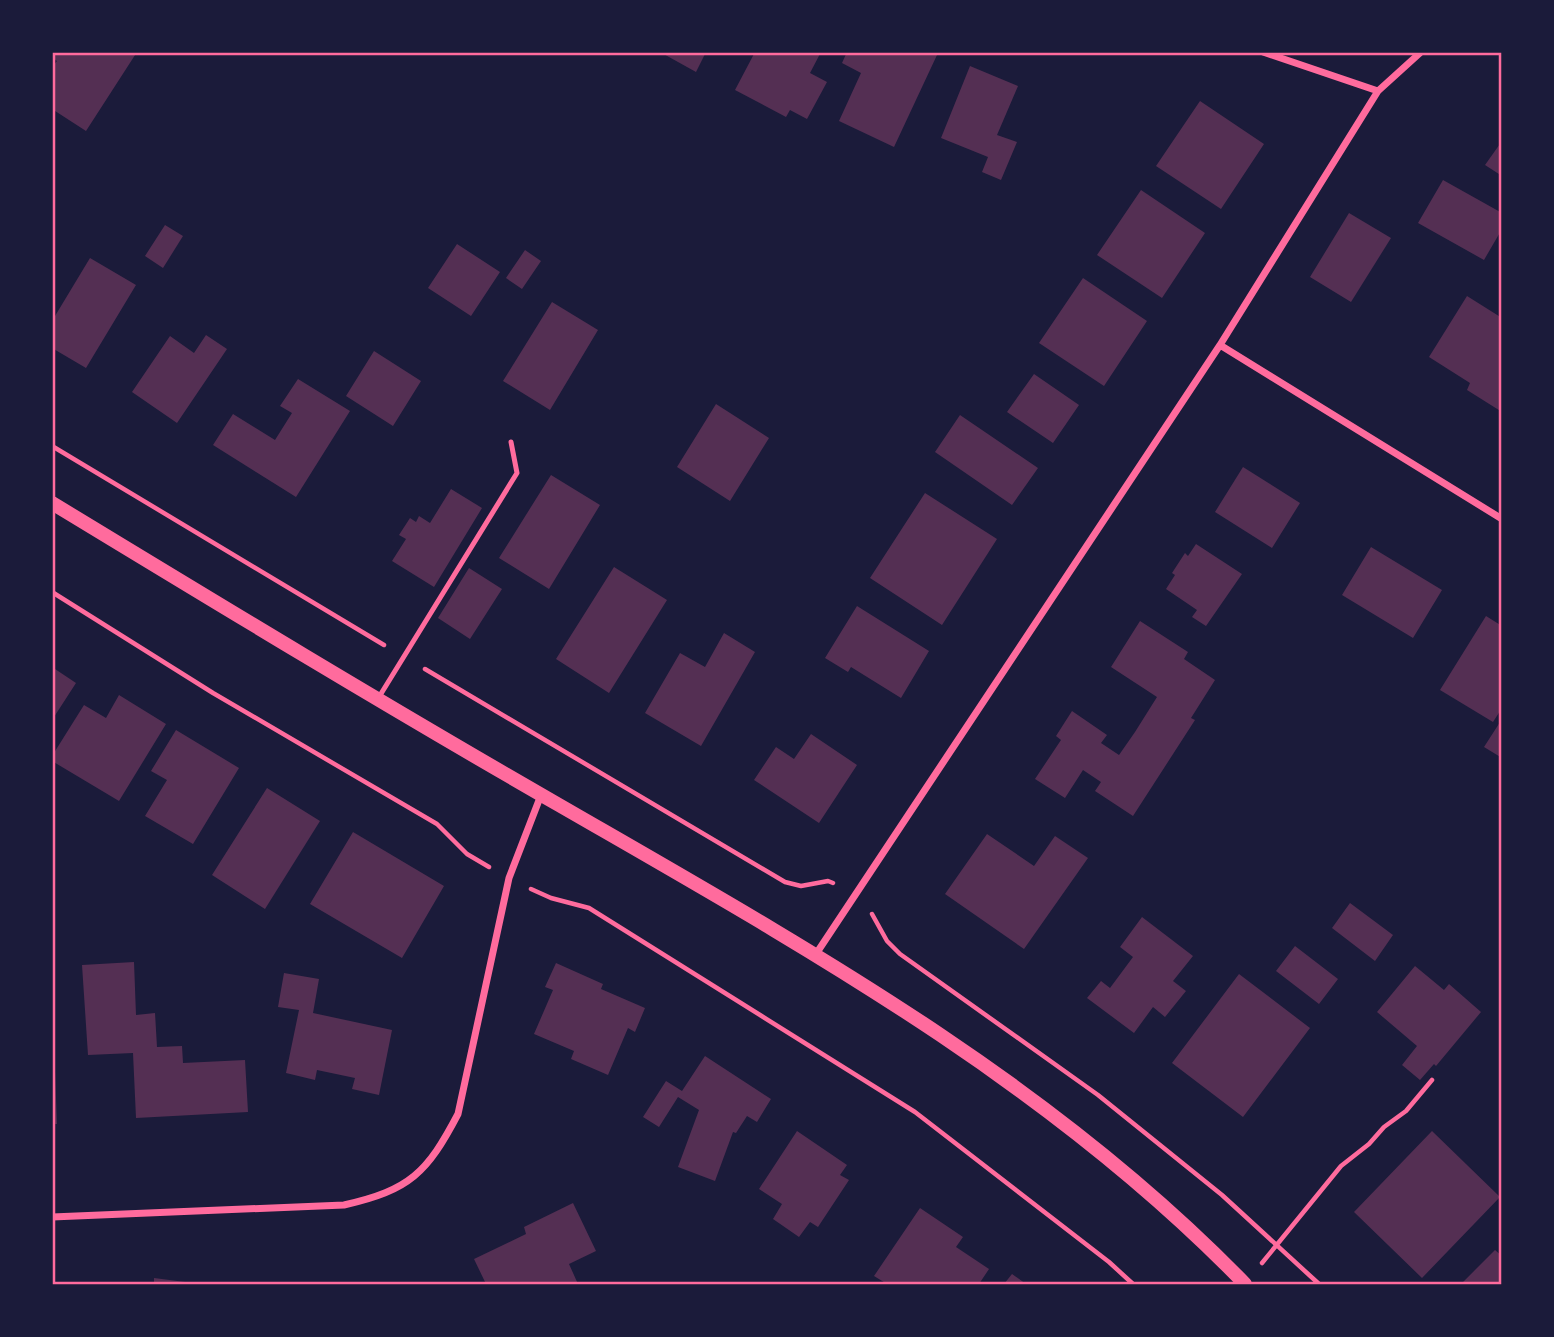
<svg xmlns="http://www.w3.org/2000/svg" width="1554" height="1337" font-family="Bitter,serif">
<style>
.building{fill:#542f53}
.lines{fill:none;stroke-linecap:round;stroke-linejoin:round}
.path{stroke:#ff6b9d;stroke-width:4.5}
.service{stroke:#ff6b9d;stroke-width:5}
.minor{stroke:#ff6b9d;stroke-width:7}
.secondary{stroke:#ff6b9d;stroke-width:14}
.neatline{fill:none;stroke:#ff6b9d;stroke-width:2.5}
</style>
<rect width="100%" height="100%" fill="#1b1b3a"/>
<path class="building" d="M 53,52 L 137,52 L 86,131 L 52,109 L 52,67 L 57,61 L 52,58 Z
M 660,52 L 706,52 L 696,72 Z
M 755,52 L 821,52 L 810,73 L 827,82 L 807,119 L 790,110 L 786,117 L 735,90 Z
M 847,52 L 932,52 L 937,55 L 894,147 L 839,121 L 861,73 L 842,63 Z
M 970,66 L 1018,86 L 997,135 L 1017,142 L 1001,180 L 982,172 L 988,157 L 941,138 Z
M 1200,101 L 1264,144 L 1221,209 L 1156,166 Z
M 1502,141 L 1502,176 L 1485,165 Z
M 1443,180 L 1502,213 L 1502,229 L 1484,260 L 1418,223 Z
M 1141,190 L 1205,233 L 1162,298 L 1097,255 Z
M 1349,213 L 1391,238 L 1351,302 L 1310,277 Z
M 165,225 L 183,236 L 163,268 L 145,256 Z
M 457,244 L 500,272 L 471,316 L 428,288 Z
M 525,250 L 541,261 L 522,289 L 506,278 Z
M 90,258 L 136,285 L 86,368 L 52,348 L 52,321 Z
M 1083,278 L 1147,321 L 1104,386 L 1039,343 Z
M 1467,296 L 1502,318 L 1502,412 L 1467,390 L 1470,383 L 1429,357 Z
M 552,302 L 598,330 L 550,410 L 503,381 Z
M 206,335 L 227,349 L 177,423 L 132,392 L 170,336 L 194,353 Z
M 374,351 L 421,381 L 393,426 L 346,396 Z
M 1034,374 L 1079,405 L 1053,443 L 1007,412 Z
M 298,379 L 350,411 L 296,497 L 213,445 L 233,414 L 275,440 L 292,413 L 280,406 Z
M 716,404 L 769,438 L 730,501 L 677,467 Z
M 960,415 L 1038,468 L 1012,505 L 935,452 Z
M 1243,467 L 1300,503 L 1272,548 L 1215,512 Z
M 551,475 L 600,505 L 549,589 L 499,558 Z
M 451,489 L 482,508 L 434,587 L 392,561 L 406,539 L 399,535 L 410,518 L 416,522 L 419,516 L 430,523 Z
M 925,493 L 997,539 L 942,625 L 870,578 Z
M 1196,544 L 1242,574 L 1206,626 L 1192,617 L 1197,610 L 1166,589 L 1175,575 L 1172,573 L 1185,553 L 1188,556 Z
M 1371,547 L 1442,590 L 1413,638 L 1342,595 Z
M 614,567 L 667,600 L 609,693 L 556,659 Z
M 469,568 L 502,589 L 470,639 L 438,618 Z
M 857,606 L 929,651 L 901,698 L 851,667 L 848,672 L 825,658 Z
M 1486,616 L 1502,626 L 1502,708 L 1493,722 L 1440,690 Z
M 1140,621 L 1188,652 L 1184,659 L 1215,680 L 1191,718 L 1195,720 L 1133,816 L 1095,791 L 1101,782 L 1083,770 L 1065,798 L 1035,779 L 1061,740 L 1056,736 L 1072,711 L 1107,735 L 1101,743 L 1119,755 L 1135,732 L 1157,697 L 1111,667 Z
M 724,633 L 755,652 L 701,746 L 645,713 L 680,653 L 705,667 Z
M 52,667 L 76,683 L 54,717 L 52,715 Z
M 119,695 L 166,724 L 119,801 L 52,761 L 52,756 L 84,705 L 106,718 Z
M 1502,719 L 1502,758 L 1484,747 Z
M 176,730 L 239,768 L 193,844 L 145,816 L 167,780 L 151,771 Z
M 811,734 L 857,765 L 819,823 L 754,780 L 776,747 L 794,759 Z
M 267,788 L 320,821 L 265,909 L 212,875 Z
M 353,832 L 444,886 L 402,958 L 310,904 Z
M 987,834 L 1034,866 L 1055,836 L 1088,858 L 1024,949 L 945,894 Z
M 1350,903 L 1393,935 L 1375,961 L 1332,928 Z
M 1142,917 L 1193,956 L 1173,981 L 1186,991 L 1165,1017 L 1153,1007 L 1134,1033 L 1087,998 L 1101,981 L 1110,988 L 1133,957 L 1120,947 Z
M 1295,946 L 1338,979 L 1319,1004 L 1276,971 Z
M 134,962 L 136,1015 L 155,1013 L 157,1047 L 182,1046 L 183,1063 L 245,1060 L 248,1112 L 136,1118 L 133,1053 L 88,1055 L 82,965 Z
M 556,963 L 603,984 L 601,989 L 645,1008 L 635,1032 L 628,1028 L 608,1075 L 571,1059 L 574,1051 L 534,1034 L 553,990 L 545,987 Z
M 1415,966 L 1444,990 L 1449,984 L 1481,1012 L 1436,1066 L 1434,1064 L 1420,1080 L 1402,1065 L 1417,1046 L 1377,1012 Z
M 284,973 L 319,979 L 313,1013 L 392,1030 L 379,1095 L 352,1089 L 355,1078 L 317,1070 L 315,1080 L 286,1073 L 299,1010 L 278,1007 Z
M 1239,974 L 1310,1028 L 1243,1117 L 1172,1063 Z
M 705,1056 L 771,1099 L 757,1122 L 747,1116 L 736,1133 L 733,1132 L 715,1181 L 678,1167 L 699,1110 L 678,1097 L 659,1127 L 643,1117 L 666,1081 L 682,1091 Z
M 52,1071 L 55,1071 L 57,1124 L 52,1124 Z
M 797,1131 L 847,1165 L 840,1175 L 849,1180 L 818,1227 L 810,1222 L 799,1237 L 773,1219 L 782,1204 L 759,1189 Z
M 1432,1131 L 1500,1197 L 1422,1278 L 1354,1212 Z
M 573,1203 L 596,1251 L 569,1264 L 578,1284 L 486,1284 L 474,1259 L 526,1234 L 524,1227 Z
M 920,1208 L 963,1237 L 956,1247 L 989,1269 L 979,1284 L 887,1284 L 874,1276 Z
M 1495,1250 L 1502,1256 L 1502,1284 L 1461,1284 Z
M 1012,1274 L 1026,1284 L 1004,1284 Z
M 154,1278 L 193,1283 L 193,1284 L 154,1284 Z"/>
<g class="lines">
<path class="path" d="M 52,446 L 384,645
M 52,592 L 213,693 L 437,824 L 467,854 L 489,867
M 425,669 L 785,882 L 801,886 L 828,881 L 833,883
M 531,889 L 551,898 L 589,908 L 915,1112 L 1109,1262 L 1133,1284
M 872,914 L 887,941 L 900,954 L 1098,1095 L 1222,1195 L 1319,1284
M 1262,1263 L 1341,1166 L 1369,1144 L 1384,1127 L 1406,1111 L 1432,1080"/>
<path class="service" d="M 379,697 L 517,473 L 511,442"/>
<path class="minor" d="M 1263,52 L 1378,91
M 1220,345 L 1502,519
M 816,954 L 1220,345 L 1378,91 L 1421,52
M 52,1217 L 344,1205 C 410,1190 427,1173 458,1114 L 509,878 L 541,795"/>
<path class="secondary" d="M 52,503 C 220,605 388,707 559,805 C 800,944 1050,1082 1245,1284"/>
</g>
<rect width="1554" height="1337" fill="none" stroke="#1b1b3a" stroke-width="108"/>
<rect x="54" y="54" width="1446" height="1229" class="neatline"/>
</svg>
